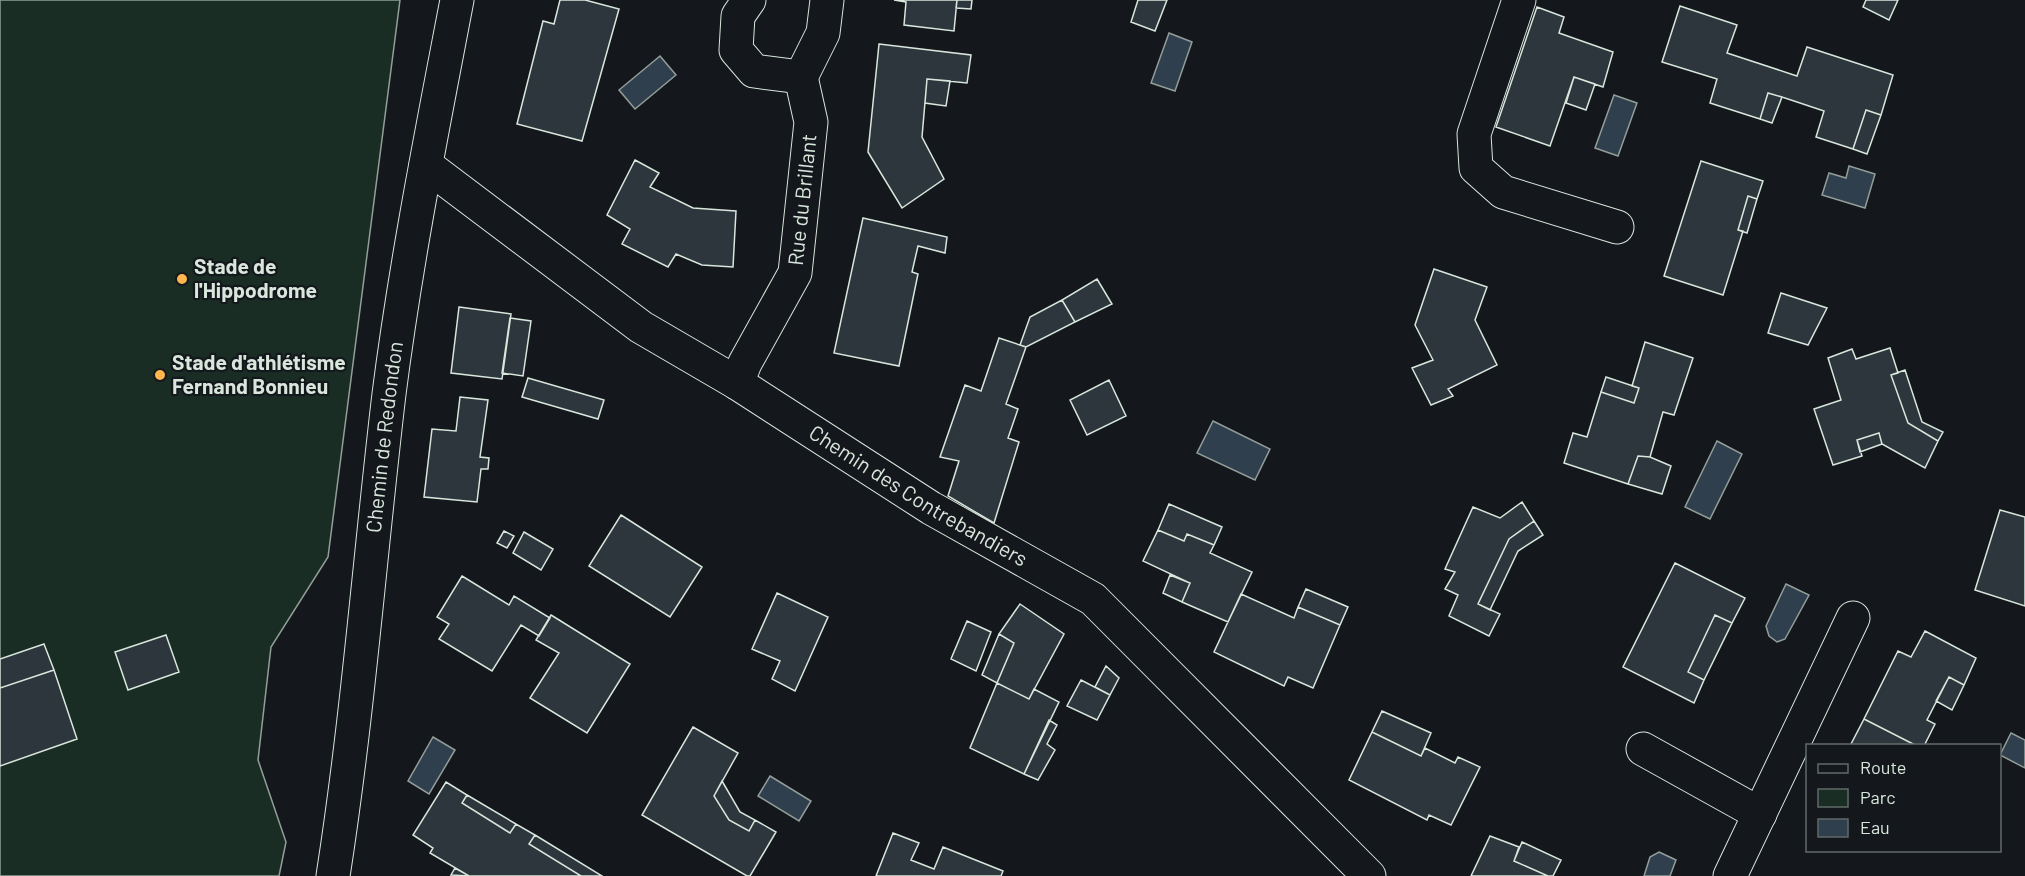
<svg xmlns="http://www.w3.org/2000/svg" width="2025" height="876" font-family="Barlow,sans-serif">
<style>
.green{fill:#1a2d24;stroke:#939e99;stroke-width:1.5}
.water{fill:#2f3f4d;stroke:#939e99;stroke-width:1.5}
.building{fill:#2c363c;stroke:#d8e6dc;stroke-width:1.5}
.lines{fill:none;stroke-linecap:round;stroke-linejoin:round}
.minor-casing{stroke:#d8e6dc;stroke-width:35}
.minor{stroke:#14181c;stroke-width:33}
.poi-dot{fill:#ffb74d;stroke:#14181c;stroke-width:2}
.labels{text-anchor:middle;stroke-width:4.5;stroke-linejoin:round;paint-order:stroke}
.street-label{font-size:21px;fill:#d8e6dc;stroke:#14181c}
.poi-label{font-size:21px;font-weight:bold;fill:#d8e6dc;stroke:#14181c;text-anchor:start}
</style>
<rect width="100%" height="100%" fill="#14181c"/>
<path class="green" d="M 0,0 L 400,0 L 328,557 L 271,647 L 258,760 L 286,842 L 279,876 L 0,876 Z"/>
<path class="water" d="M 1169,33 L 1192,42 L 1175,91 L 1151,83 Z
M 660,56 L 676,75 L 635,109 L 619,90 Z
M 1614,95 L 1637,103 L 1618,156 L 1595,148 Z
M 1849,166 L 1875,174 L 1865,208 L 1822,195 L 1829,173 L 1846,178 Z
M 1213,421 L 1270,449 L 1255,480 L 1197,453 Z
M 1717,441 L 1742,454 L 1710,519 L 1685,507 Z
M 1786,584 L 1809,595 L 1785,639 L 1777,642 L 1769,636 L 1766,626 Z
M 2011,733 L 2025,740 L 2025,768 L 2000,755 Z
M 433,737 L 455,750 L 429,794 L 408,781 Z
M 770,776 L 811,801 L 799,821 L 758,796 Z
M 1659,852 L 1676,860 L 1670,876 L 1644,876 L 1650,857 Z"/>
<path class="building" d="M 560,0 L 585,0 L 619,9 L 582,141 L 517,124 L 543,21 L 554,24 Z
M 894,0 L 957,0 L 954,31 L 904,25 L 906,2 Z
M 957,0 L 972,0 L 971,9 L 956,8 Z
M 1138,0 L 1167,0 L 1155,31 L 1131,22 Z
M 1866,0 L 1898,0 L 1889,20 L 1863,7 Z
M 1680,6 L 1737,25 L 1727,53 L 1797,76 L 1807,47 L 1893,75 L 1881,115 L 1866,110 L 1853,149 L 1816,137 L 1824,111 L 1782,97 L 1768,93 L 1760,119 L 1710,103 L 1717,79 L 1662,62 Z
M 1537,7 L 1564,17 L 1559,33 L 1613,52 L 1603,87 L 1574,77 L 1550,146 L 1496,127 Z
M 879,44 L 971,55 L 967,83 L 927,79 L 922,137 L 944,179 L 902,208 L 868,152 Z
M 1574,77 L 1595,84 L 1586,110 L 1566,103 Z
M 927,79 L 950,81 L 946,106 L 925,103 Z
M 1768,93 L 1782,97 L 1772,123 L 1760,119 Z
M 1866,110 L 1881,115 L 1867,154 L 1853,149 Z
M 635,160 L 659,173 L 650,187 L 693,208 L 736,211 L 733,267 L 702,265 L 676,254 L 668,267 L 622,244 L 630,229 L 607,215 Z
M 1701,161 L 1763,181 L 1757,199 L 1748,196 L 1738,230 L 1743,231 L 1723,295 L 1664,276 Z
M 1748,196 L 1757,199 L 1747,233 L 1738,230 Z
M 863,218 L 947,237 L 945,253 L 918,246 L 912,272 L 918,274 L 899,366 L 834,353 Z
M 1434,269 L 1487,287 L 1475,320 L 1497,365 L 1448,389 L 1453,396 L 1431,405 L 1412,368 L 1433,360 L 1415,325 Z
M 1097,279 L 1112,304 L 1075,322 L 1062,300 Z
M 1781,293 L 1827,308 L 1808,345 L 1768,333 Z
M 1062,300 L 1075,322 L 1026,347 L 1020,345 L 1030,317 Z
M 459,307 L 511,314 L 502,379 L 451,373 Z
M 510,318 L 531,321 L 523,376 L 502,373 Z
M 999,338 L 1026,347 L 1006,404 L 1018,409 L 1008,438 L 1019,442 L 994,523 L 948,496 L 959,461 L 940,457 L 965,385 L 981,391 Z
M 1645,342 L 1693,358 L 1674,415 L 1663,412 L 1650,457 L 1638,456 L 1628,484 L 1564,463 L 1573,433 L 1587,437 L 1601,392 L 1634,403 L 1639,388 L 1632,386 Z
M 1890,348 L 1898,373 L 1891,375 L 1908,423 L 1938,441 L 1925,468 L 1882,444 L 1879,433 L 1857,440 L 1862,456 L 1833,465 L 1814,409 L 1841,400 L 1828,358 L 1852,349 L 1856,359 Z
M 1905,370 L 1922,422 L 1943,432 L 1938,441 L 1908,423 L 1891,375 Z
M 1606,377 L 1639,388 L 1634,403 L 1601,392 Z
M 528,378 L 604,400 L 598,419 L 522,397 Z
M 1109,380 L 1126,416 L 1087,435 L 1070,400 Z
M 460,397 L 488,400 L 480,457 L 489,458 L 488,469 L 481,469 L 477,502 L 424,497 L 432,429 L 456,431 Z
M 1879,433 L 1882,444 L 1860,452 L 1857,440 Z
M 1638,456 L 1650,457 L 1671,466 L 1662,494 L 1628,484 Z
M 1522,502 L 1534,521 L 1509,539 L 1478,604 L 1500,614 L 1489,636 L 1449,616 L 1458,595 L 1445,589 L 1455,572 L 1445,569 L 1473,507 L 1500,518 Z
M 1169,504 L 1222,527 L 1214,545 L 1187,534 L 1184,541 L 1158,530 Z
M 2000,510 L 2025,517 L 2025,606 L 1975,590 Z
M 621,515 L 702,567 L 670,617 L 589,566 Z
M 1534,521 L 1543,535 L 1518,551 L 1490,610 L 1478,604 L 1509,539 Z
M 1158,530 L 1184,541 L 1187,534 L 1214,545 L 1210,553 L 1252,572 L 1228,622 L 1182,602 L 1190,583 L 1143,561 Z
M 504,531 L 514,536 L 507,548 L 497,543 Z
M 524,532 L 553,549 L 541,570 L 513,553 Z
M 1675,563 L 1745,598 L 1732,623 L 1715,615 L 1688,672 L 1704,680 L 1694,703 L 1623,667 Z
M 1170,575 L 1190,583 L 1182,602 L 1163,593 Z
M 462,576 L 509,605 L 514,596 L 550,618 L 539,636 L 521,625 L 492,671 L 439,639 L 449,624 L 437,617 Z
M 1306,589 L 1348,607 L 1340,625 L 1298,607 Z
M 777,593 L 828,617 L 795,691 L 772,679 L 780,661 L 752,649 Z
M 1241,594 L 1294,618 L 1298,607 L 1340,625 L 1313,688 L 1288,677 L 1284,686 L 1214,652 Z
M 1020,604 L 1064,634 L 1029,699 L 997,683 L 1014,643 L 999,634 Z
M 551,615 L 630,664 L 587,733 L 530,698 L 559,653 L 536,640 Z
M 1715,615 L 1732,623 L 1704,680 L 1688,672 Z
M 967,621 L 991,632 L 976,671 L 951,659 Z
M 1925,631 L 1976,658 L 1964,685 L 1949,677 L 1927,720 L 1935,724 L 1924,746 L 1917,746 L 1864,719 L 1898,651 L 1911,657 Z
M 999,634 L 1014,643 L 997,683 L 982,675 Z
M 166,635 L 179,672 L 128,690 L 115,652 Z
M 44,644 L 54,670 L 0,688 L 0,659 Z
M 1106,666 L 1119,678 L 1110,695 L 1095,687 Z
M 54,670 L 77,739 L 0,766 L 0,688 Z
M 1949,677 L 1964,685 L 1952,710 L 1936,701 Z
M 1081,680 L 1110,695 L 1097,720 L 1067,706 Z
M 997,683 L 1029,699 L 1034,689 L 1059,702 L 1024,774 L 970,748 Z
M 1382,711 L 1431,733 L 1421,756 L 1372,732 Z
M 1864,719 L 1917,746 L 1850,746 Z
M 1049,720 L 1057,725 L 1047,744 L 1055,750 L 1038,780 L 1024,774 Z
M 693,727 L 738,753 L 714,796 L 729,820 L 749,831 L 755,820 L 776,832 L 750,876 L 747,876 L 642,815 Z
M 1372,732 L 1421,756 L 1425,748 L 1455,763 L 1458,757 L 1480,767 L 1451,825 L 1429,815 L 1427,820 L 1349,780 Z
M 722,781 L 740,812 L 755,820 L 749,831 L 729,820 L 714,796 Z
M 446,782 L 467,795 L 462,803 L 510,833 L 516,824 L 535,835 L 529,844 L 581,876 L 469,876 L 430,853 L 433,848 L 413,835 Z
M 467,795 L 516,824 L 510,833 L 462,803 Z
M 893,833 L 919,843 L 911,860 L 934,869 L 943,847 L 1003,871 L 1001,876 L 876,876 Z
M 535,835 L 602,876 L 581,876 L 529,844 Z
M 1490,836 L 1519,847 L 1514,861 L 1548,876 L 1471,876 Z
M 1522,842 L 1561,860 L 1553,876 L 1548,876 L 1514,861 Z
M 455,868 L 469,876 L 451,875 Z"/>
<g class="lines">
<g class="minor-casing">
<g id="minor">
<path d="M 749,0 L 738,16 L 736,50 L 754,71 L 801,77"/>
<path d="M 1519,0 L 1474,134 L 1476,168 L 1503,192 L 1617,227"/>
<path d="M 801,77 L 823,33 L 827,0"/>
<path id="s1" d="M 426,165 L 641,327 L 737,383 L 931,508 L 1093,599 L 1369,876"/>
<path id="s2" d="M 737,383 L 745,363 L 795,273 L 811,122 L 801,77"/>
<path d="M 1643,749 L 1760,814"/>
<path id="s3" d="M 333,876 C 358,716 370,554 389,394 C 406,261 432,131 457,0"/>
<path d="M 1730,876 L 1853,618"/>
</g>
</g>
<use href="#minor" class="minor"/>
</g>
<g class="poi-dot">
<circle cx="182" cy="279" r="6"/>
<circle cx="160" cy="375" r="6"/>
</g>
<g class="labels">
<g class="street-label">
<text dy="7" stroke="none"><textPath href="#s2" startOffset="198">Rue du Brillant</textPath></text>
<text dy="7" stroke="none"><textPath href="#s3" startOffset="442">Chemin de Redondon</textPath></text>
<text dy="7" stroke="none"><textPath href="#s1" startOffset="594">Chemin des Contrebandiers</textPath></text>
</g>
<g class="poi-label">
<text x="194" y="274">Stade de<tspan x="194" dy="24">l'Hippodrome</tspan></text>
<text x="172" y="370">Stade d'athlétisme<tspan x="172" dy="24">Fernand Bonnieu</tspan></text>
</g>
</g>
<rect x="1806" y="744" width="195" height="108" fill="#14181c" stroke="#626a69" stroke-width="1.5"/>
<rect x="1818" y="764" width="30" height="9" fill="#14181c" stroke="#626a69" stroke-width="1.5"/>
<text x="1860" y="774" font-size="18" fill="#d8e6dc">Route</text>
<rect x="1818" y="789" width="30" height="18" fill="#1a2d24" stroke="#626a69" stroke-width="1.5"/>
<text x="1860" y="804" font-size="18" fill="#d8e6dc">Parc</text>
<rect x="1818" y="819" width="30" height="18" fill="#2f3f4d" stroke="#626a69" stroke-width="1.5"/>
<text x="1860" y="834" font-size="18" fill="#d8e6dc">Eau</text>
</svg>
